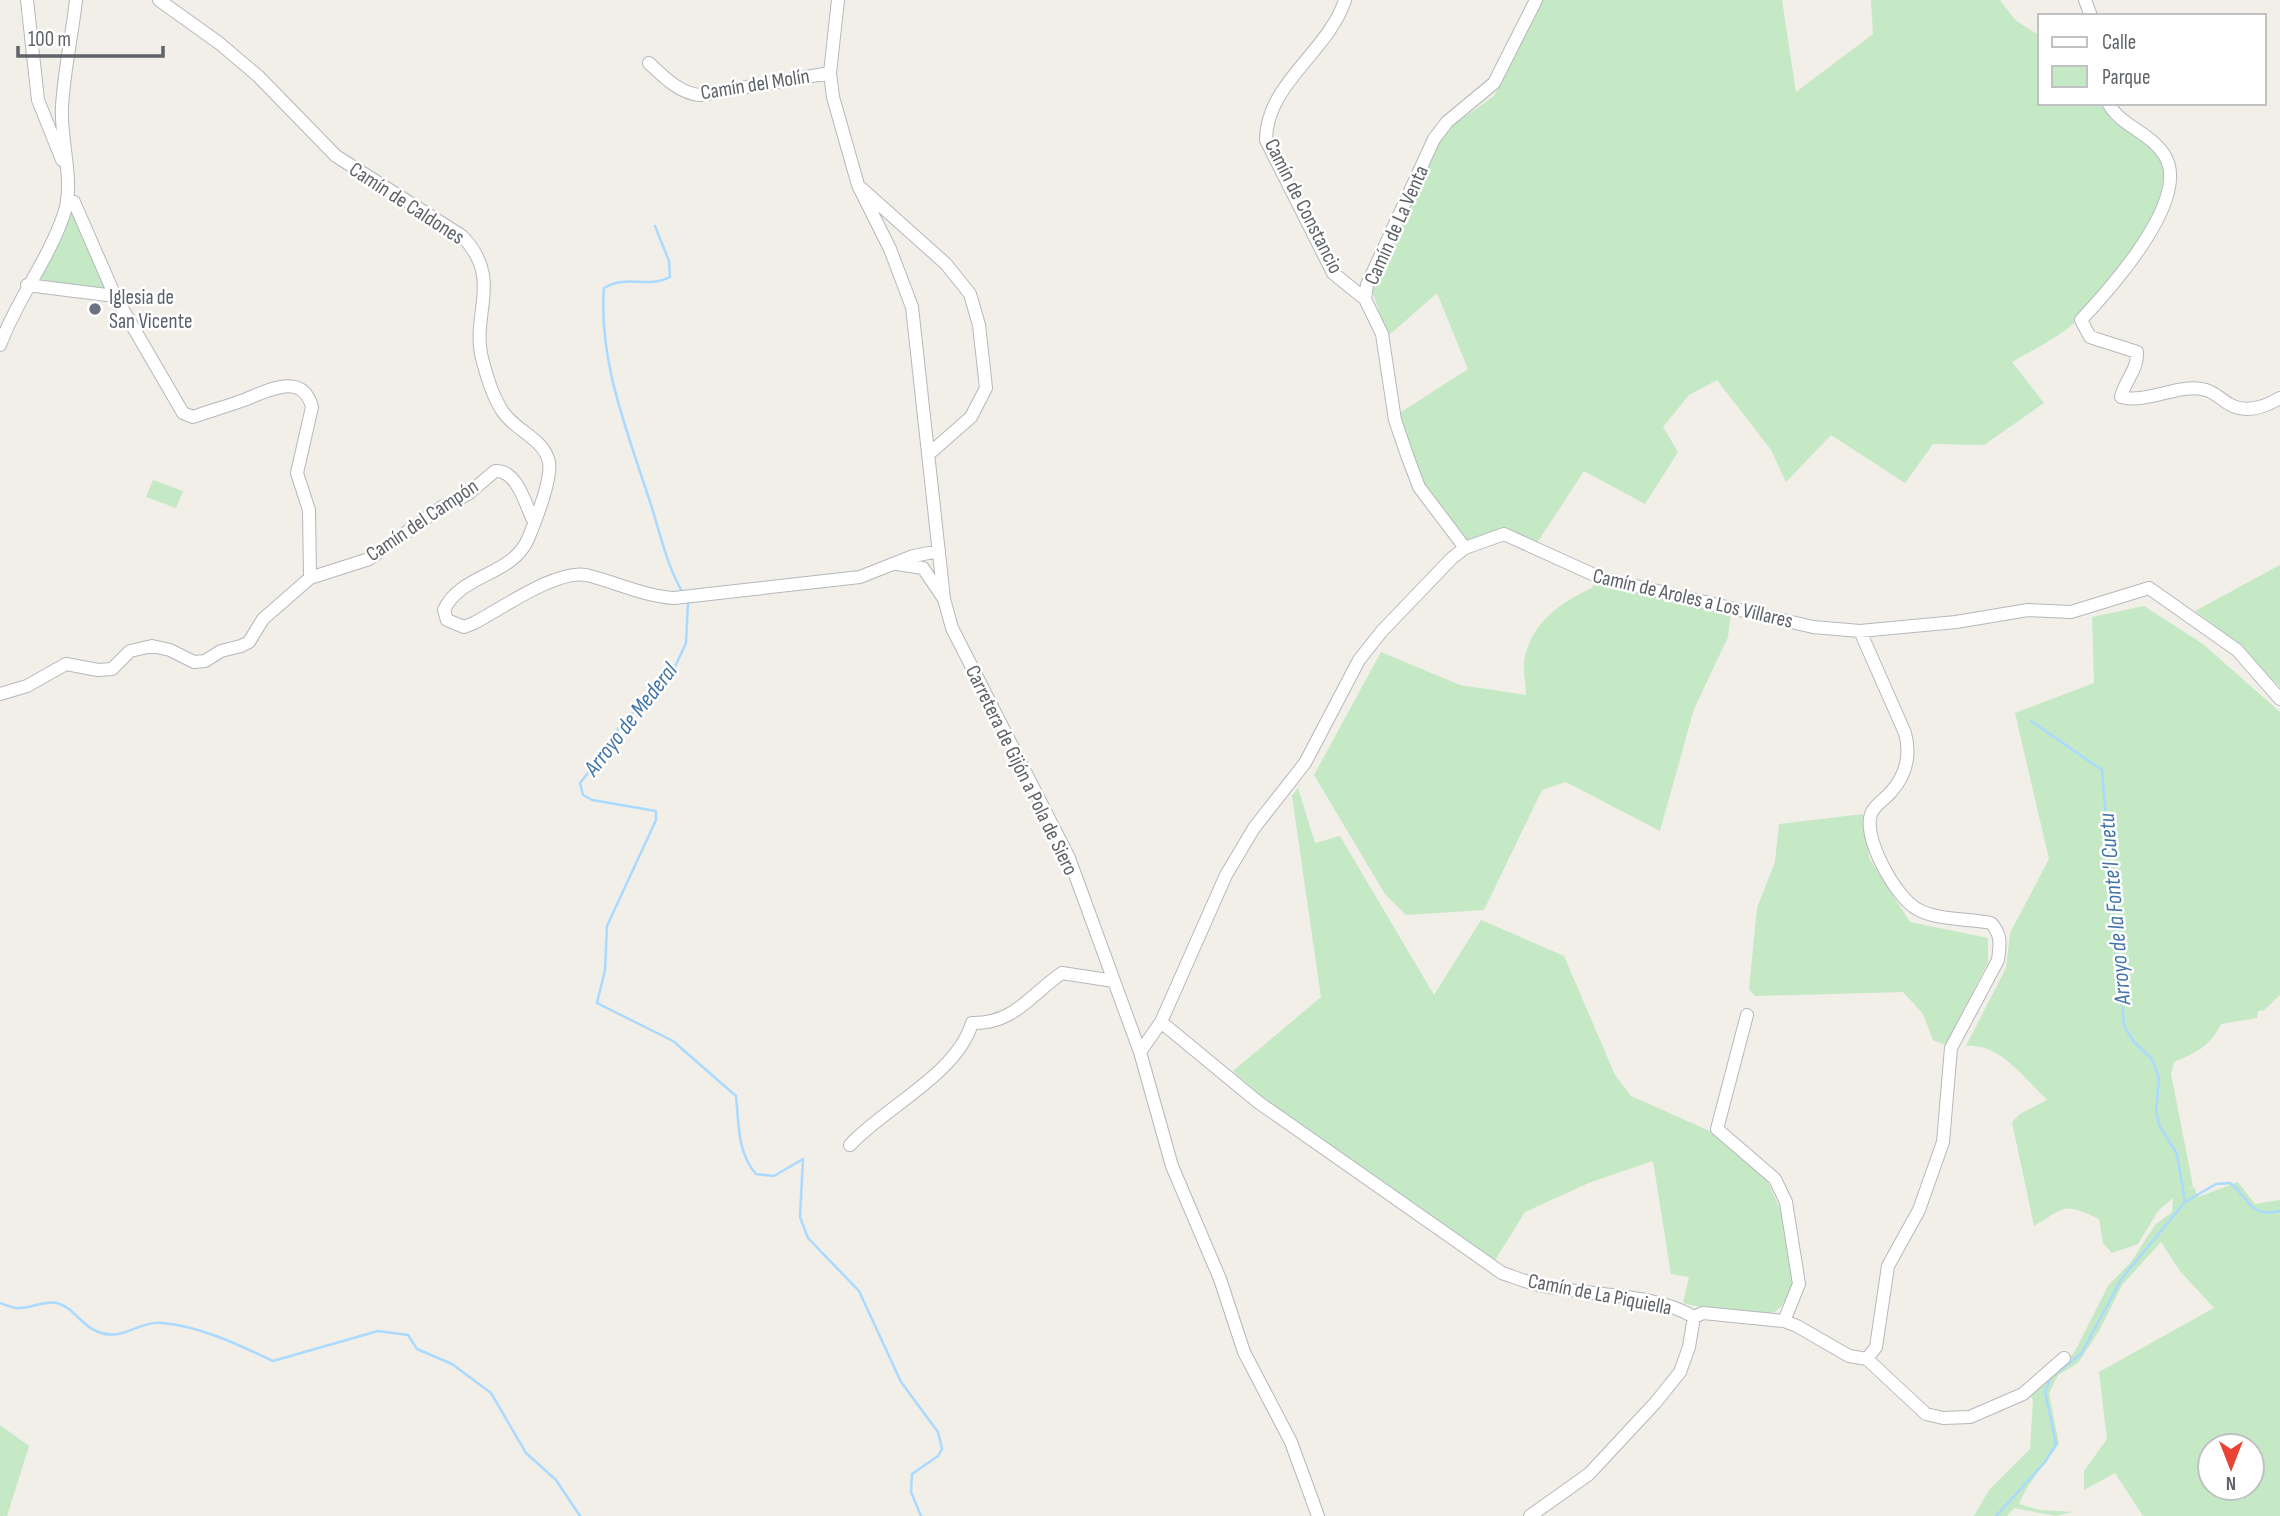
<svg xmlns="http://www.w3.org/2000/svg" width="2280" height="1516" font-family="'Sofia Sans Condensed',sans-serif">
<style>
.green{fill:#c5e8c5;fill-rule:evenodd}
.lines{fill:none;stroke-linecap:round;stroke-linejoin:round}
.stream{stroke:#aadaff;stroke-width:2.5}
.minor-casing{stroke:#b5b8bc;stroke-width:14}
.minor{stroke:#fff;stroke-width:12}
.worship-dot{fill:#6b7280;stroke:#fff;stroke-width:2.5}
.labels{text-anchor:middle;stroke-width:5;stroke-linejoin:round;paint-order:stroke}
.street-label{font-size:21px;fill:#5f6368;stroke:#fff}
.worship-label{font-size:21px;fill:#5b616d;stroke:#fff;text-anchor:start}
.water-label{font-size:23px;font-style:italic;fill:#4174aa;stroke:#fff}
</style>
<rect width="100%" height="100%" fill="#f1efe8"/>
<path class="green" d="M 1543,0 L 1782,0 L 1796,92 L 1873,34 L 1871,0 L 2000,0 L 2015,20 L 2040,36 L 2040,103 L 2100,103 C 2104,109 2108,116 2113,121 C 2127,133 2151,140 2159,157 C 2181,200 2107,293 2075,322 C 2058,338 2032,350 2012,362 L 2044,403 L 1984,445 L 1933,444 L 1905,483 L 1831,435 L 1786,482 L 1771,450 L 1717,380 L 1689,395 L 1663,427 L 1678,452 L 1645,504 L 1584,471 L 1537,543 L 1503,529 L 1467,540 L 1423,484 L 1398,414 L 1468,369 L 1437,293 L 1388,336 L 1371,288 L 1437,143 L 1449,128 L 1494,96 Z
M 67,199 L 115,296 L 27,285 Z
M 153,480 L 183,491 L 176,508 L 146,497 Z
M 2280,565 L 2280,687 L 2238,643 L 2195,611 Z
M 1594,582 L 1731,612 L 1728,637 L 1694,709 L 1660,831 L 1566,782 L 1542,790 L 1484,910 L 1406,915 L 1385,894 L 1314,775 L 1381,652 L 1460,685 L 1526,695 C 1526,685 1523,673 1524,662 C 1530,624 1559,603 1592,588 Z
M 2144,606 L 2203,644 L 2280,712 L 2280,995 L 2264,1010 L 2258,1011 L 2257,1018 L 2221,1024 C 2211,1046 2195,1053 2174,1062 L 2171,1074 L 2193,1186 L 2189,1189 L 2194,1187 L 2198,1197 L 2238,1182 L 2255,1204 L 2280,1200 L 2280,1516 L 2143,1516 L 2115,1473 L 2084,1490 L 2084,1471 L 2107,1439 L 2099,1372 L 2214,1308 L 2180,1271 L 2161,1242 L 2122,1285 L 2099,1331 L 2078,1363 L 2058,1375 L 2049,1393 L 2059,1444 C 2045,1464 2028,1482 2019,1504 L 2040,1510 L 2072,1512 L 2056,1516 L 2014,1508 L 2007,1516 L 1974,1516 L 1989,1490 L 2030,1449 L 2033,1400 L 2023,1384 L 2064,1365 L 2075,1351 L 2108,1286 L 2131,1262 L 2155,1225 L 2172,1212 L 2173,1198 L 2158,1211 L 2138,1244 L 2112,1253 L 2103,1243 L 2099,1219 C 2062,1201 2065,1208 2034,1226 L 2012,1122 L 2020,1114 L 2047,1100 C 2025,1079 1999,1042 1966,1046 L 2006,968 L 2010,933 L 2049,859 L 2015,713 L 2094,683 L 2092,617 ZM 2210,1446 L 2252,1446 L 2252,1488 L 2210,1488 Z
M 1298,788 L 1315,843 L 1340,836 L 1434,995 L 1481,920 L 1564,956 L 1615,1075 L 1631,1096 L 1712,1132 L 1767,1180 L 1782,1213 L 1794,1288 C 1789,1297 1782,1309 1772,1313 C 1753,1320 1703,1308 1683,1303 L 1689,1277 L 1671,1274 L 1653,1161 L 1591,1182 L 1525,1212 L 1494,1262 L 1267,1102 L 1233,1071 L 1321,997 L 1292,796 Z
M 1863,814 L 1869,858 L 1910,922 L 1988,938 L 1988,962 L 1946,1045 L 1933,1040 L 1923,1014 L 1903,992 L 1755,996 L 1749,989 L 1757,908 L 1775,862 L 1779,824 Z
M 0,1425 L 29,1446 L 7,1516 L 0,1516 Z"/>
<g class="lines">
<path class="stream" d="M 655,226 L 669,261 L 670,277 C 647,289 627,274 604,288 C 598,361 628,433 650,502 C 660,532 667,567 683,593
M 688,602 L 686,643 L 674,669 L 655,694 L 622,722 L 607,749 L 580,783 L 583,795 L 592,800 L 656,811 L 656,820 L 607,926 L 605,970 L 597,1003 L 673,1041 L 736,1096 C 739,1124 737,1152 756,1174 L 774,1176 L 803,1159 L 800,1217 L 808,1238 L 859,1291 L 901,1382 L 938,1432 L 942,1449 L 938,1456 L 912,1474 L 911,1492 L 921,1516
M 2031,721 L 2102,770 L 2124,1026 L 2134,1042 L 2152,1059 L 2159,1079 L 2156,1111 L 2159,1125 L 2177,1154 L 2185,1202
M 0,1303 C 6,1305 14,1309 20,1308 C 33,1308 45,1300 57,1303 C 73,1307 81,1325 96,1331 C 122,1343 137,1321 162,1323 C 200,1326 239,1345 273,1361 L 378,1331 L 408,1335 L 417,1349 L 452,1364 L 491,1393 L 526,1453 L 556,1480 L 580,1516
M 1996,1516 L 2045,1462 L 2056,1444 L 2045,1392 L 2051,1377 L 2081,1354 L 2122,1278 L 2185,1202 L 2216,1184 L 2230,1183 C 2250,1198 2248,1218 2280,1211"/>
<g class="minor-casing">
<path id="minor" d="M 27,0 L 38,100 L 62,160
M 159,0 L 219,43 L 258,76 L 336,156 L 462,236 C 505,281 469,314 483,362 C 488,380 493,397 503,412 C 516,431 544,439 549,462 C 552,479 535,522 528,539 C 512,576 460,574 444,610 L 447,620 L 464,627 L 474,623 C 501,609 557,569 586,575 C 616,582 643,596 674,598 L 860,577 L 913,556 L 939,551
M 838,0 L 830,73 L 833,97 L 858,185 L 890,249 L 912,307 L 944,599 L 952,628 L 1069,858 L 1140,1052 L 1172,1166 L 1220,1279 L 1244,1352 L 1291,1442 L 1318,1516
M 1345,0 C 1329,51 1266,84 1266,140 L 1333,273 L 1365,299
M 2085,0 L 2091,16
M 649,63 C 663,76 679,93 699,95 L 830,73
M 2108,103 C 2121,127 2153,133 2166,158 C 2189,202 2109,290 2081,320 L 2090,337 L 2137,352 C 2138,370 2125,380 2121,397 C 2148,404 2181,382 2206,390 C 2214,392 2222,400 2229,404 C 2246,414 2265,407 2280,398
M 861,188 L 946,264 L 970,294 L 979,325 L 986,388 L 971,417 L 930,453
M 67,199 L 74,202 L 115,296 L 183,413 L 193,417 C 209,411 225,407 241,401 C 264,393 302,369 312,407 L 297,473 L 309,510 L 310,578
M 27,285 L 115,296
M 0,345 C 17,299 48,261 64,214 C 75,181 60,141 62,107 C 64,71 72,36 76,0
M 1465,548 L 1419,487 L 1407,455 L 1395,420 L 1382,334 L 1365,299 L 1367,285 L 1434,139 L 1447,122 L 1494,83 L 1536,0
M 897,564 L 923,568 L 944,599
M 1860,631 L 1905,733 C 1911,755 1906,775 1891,792 C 1885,799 1876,804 1872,812 C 1860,834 1896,898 1917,909 C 1938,921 1968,918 1991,923 C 2002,935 2000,945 1998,960 L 1951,1048 L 1943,1142 L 1919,1210 L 1888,1266 L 1876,1347 L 1867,1359
M 0,694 L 27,686 L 66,664 L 98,670 L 112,669 L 130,651 L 152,646 L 170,650 L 194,662 L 205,661 L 221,651 L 241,646 L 249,642 L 263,619 L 310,578 L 369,559 L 442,507 L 468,494 L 495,471 C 517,470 525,503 533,520
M 1747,1015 L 1717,1129 L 1775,1179 L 1786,1202 L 1799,1284 L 1784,1321
M 1161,1022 L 1258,1102 L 1502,1273 C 1514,1277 1526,1282 1539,1285 C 1586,1296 1653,1292 1694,1317 L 1703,1313 L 1784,1321 L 1797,1326 L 1849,1356 L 1867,1359 L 1926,1414 L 1943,1418 L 1970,1417 L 2023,1394 L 2064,1358
M 1140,1052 L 1161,1022 L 1226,875 L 1254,828 L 1305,763 L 1359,660 L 1382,631 L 1452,558 L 1465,548 L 1504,534 L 1601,578 L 1813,627 L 1860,631 L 1956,622 L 2028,610 L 2071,612 L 2149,588 L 2237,650 L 2280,699
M 850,1145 C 885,1107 957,1074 972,1023 C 1014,1024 1030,995 1062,973 L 1114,981
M 1530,1516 L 1589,1474 L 1656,1402 L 1680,1372 L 1689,1347 L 1694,1317"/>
</g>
<use href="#minor" class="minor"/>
</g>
<circle class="worship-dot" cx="95" cy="309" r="7"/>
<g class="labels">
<g class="street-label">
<text transform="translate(755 84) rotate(-9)" y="7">Camín del Molín</text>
<text transform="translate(407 203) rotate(33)" y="7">Camín de Caldones</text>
<text transform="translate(1304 206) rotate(63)" y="7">Camín de Constancio</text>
<text transform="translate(1396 225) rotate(-66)" y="7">Camín de La Venta</text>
<text transform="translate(422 520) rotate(-34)" y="7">Camín del Campón</text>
<text transform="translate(1693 598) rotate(13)" y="7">Camín de Aroles a Los Villares</text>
<text transform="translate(1022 770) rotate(64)" y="7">Carretera de Gijón a Pola de Siero</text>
<text transform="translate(1600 1294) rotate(11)" y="7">Camín de La Piquiella</text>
</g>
<g class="worship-label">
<text x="109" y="304">Iglesia de<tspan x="109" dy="24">San Vicente</tspan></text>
</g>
<g class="water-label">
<text transform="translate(630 719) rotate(-52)" y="8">Arroyo de Mederal</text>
<text transform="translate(2114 909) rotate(-95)" y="8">Arroyo de la Fonte'l Cuetu</text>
</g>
</g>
<rect x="2038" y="14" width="228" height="91" fill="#ffffff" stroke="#bfc1c3" stroke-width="2"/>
<rect x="2052" y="37" width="35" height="10" fill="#ffffff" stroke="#bfc1c3" stroke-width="2"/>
<text x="2102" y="49" font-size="21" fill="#5f6368">Calle</text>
<rect x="2052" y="66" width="35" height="21" fill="#c5e8c5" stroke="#bfc1c3" stroke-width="2"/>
<text x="2102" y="84" font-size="21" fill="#5f6368">Parque</text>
<g transform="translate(2231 1467) rotate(180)"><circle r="33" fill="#ffffff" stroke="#bfc1c3" stroke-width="2"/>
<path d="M0-5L12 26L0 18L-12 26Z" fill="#ea4335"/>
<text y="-10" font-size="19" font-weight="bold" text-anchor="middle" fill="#5f6368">N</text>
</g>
<path d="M18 46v10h145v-10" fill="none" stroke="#5f6368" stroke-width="3.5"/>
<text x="28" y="46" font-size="21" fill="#5f6368" stroke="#ffffff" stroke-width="5" paint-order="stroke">100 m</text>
</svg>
